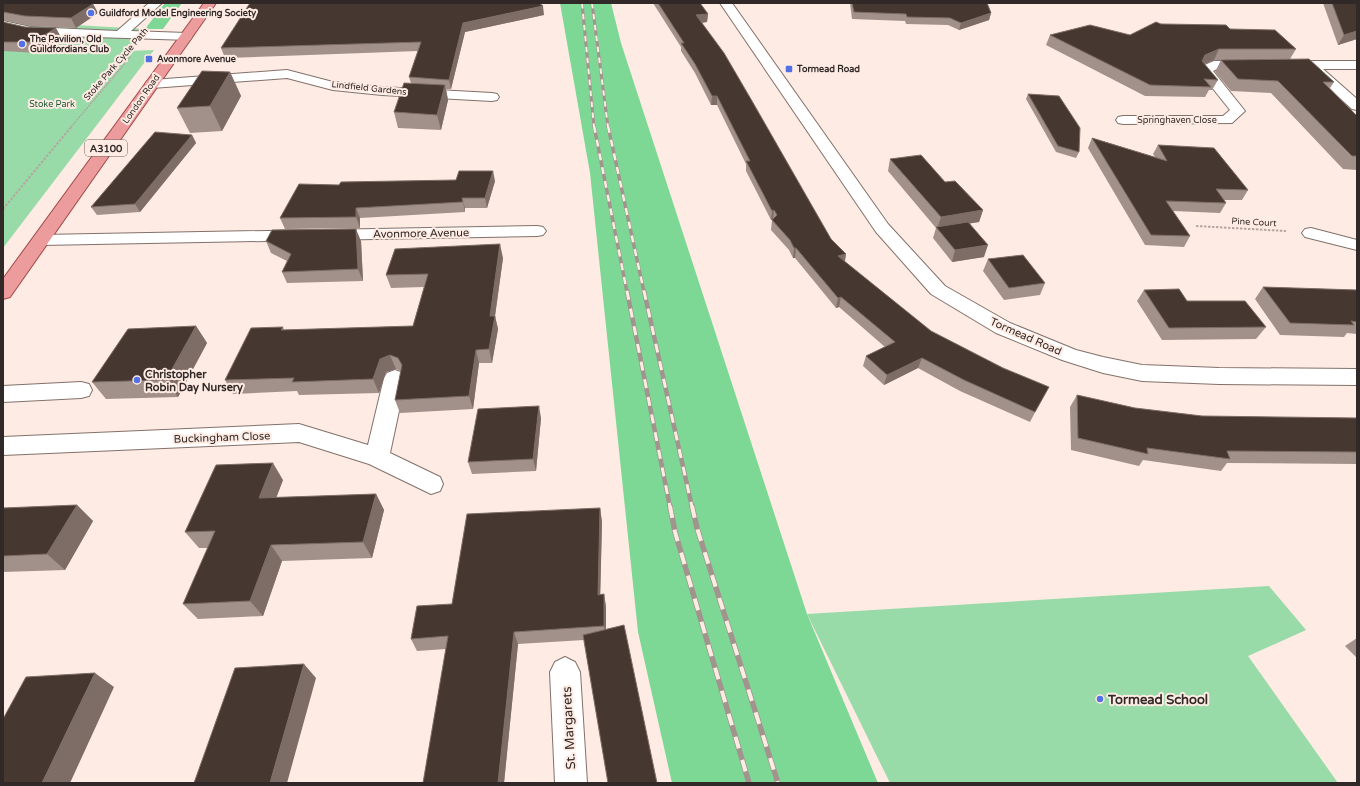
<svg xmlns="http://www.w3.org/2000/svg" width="1360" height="786" font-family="'Varela Round',sans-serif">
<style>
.green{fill:#98daa8}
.forest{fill:#7ed895}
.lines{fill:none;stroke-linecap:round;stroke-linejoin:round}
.minor-casing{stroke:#82716a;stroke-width:2}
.major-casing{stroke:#a24948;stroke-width:2}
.path-far1{stroke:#b5a6a0;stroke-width:1.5;stroke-dasharray:2 1;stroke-linecap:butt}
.path{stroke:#b5a6a0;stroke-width:2;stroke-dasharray:2.5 1.5;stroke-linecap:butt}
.minor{fill:#fff;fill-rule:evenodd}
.major{fill:#ec9c9c;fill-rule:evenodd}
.rail-far3-casing{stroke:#a2938e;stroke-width:3}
.rail-far2-casing{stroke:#a2938e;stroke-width:3.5}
.rail-far1-casing{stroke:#a2938e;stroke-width:4.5}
.rail-casing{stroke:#a2938e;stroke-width:5.5}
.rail-far3{stroke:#feebe3;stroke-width:2;stroke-dasharray:5.5;stroke-linecap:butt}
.rail-far2{stroke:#feebe3;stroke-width:2.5;stroke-dasharray:7;stroke-linecap:butt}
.rail-far1{stroke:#feebe3;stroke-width:3;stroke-dasharray:9;stroke-linecap:butt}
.rail{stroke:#feebe3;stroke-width:4;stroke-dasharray:12;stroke-linecap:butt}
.wall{fill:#a2918a}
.shaded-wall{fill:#7d6d66}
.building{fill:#463731;stroke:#7d6d66}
.poi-dot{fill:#5370e5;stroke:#feebe3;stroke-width:1.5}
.labels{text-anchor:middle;stroke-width:4;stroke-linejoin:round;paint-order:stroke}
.far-poi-label{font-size:9px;font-weight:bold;fill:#312927;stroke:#feebe3;text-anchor:start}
.far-street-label{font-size:9px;fill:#312927;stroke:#feebe3}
.far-park-label{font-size:9px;fill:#1a5a30;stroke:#feebe3}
.shield{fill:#feebe3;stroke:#6e635f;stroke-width:1}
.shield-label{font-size:10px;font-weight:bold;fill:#312927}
.street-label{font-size:11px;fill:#312927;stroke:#feebe3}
.poi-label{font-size:11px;font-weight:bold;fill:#312927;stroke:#feebe3;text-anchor:start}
.near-poi-label{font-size:13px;font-weight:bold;fill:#312927;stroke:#feebe3;text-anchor:start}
.near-street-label{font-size:13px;fill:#312927;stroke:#feebe3}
</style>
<rect width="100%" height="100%" fill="#feebe3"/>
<path class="green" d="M 3,3 L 39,23 L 145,29 L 127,51 L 154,50 L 3,248 Z
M 1269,586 L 1306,630 L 1248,656 L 1338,783 L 890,783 L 807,614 Z"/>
<path class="forest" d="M 165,3 L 182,3 L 163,29 L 145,29 Z
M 560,3 L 611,3 L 621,43 L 807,614 L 878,783 L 672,783 L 638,632 L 590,173 Z"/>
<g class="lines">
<g class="minor-casing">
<path id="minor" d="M 149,3 L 162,3 L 131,31 L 186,33 L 190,34 L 192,37 L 190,40 L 31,35 L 3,29 L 3,21 L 31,27 L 117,31 Z
M 720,3 L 732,3 L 888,224 L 945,286 L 1010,323 L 1076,350 L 1103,357 L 1142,365 L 1219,368 L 1357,369 L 1357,385 L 1219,384 L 1142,381 L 1103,373 L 1062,360 L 996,333 L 931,294 L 876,232 Z
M 1214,61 L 1248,61 L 1255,65 L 1248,69 L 1217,69 L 1213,71 L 1245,111 L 1232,123 L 1123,124 L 1118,123 L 1116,120 L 1118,117 L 1123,116 L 1223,116 L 1230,110 L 1198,70 L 1200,67 Z
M 1286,61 L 1357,61 L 1357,69 L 1323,69 L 1357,99 L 1357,110 L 1352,109 L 1308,69 L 1281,68 L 1279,65 L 1281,62 Z
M 287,70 L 333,82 L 382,87 L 492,93 L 497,94 L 499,97 L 497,100 L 492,101 L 382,95 L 333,90 L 287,78 L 152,88 L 147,87 L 145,84 L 147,81 L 152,80 Z
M 537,226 L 543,227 L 546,231 L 543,235 L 537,236 L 41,245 L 35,244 L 32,240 L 35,236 L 41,235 Z
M 1311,228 L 1357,240 L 1357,250 L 1305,237 L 1302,233 L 1305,229 Z
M 395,370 L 403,373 L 406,378 L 390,453 L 440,477 L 443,484 L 440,491 L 431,494 L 369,464 L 299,442 L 3,455 L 3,437 L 299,424 L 368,445 L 384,378 L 387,373 Z
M 81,382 L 89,384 L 92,390 L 89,396 L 81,398 L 3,402 L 3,386 Z
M 565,657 L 575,662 L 580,672 L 587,783 L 555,783 L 550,672 L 555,662 Z"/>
</g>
<g class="major-casing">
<path id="major" d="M 204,3 L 216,3 L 10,297 L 3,299 L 3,279 Z"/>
</g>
<path class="path-far1" d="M 98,11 L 113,10
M 71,127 L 131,56"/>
<path class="path" d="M 3,209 L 72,126
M 1196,226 L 1286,231"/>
<use href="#minor" class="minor"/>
<use href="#major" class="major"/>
<g class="rail-far3-casing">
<path id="rail-far3" d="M 582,3 L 594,127
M 592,3 L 608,127"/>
</g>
<g class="rail-far2-casing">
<path id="rail-far2" d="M 594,126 L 627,292
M 608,126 L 644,292"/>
</g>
<g class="rail-far1-casing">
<path id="rail-far1" d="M 627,291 L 670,507
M 644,291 L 692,507"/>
</g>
<g class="rail-casing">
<path id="rail" d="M 670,506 L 675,532 L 749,783
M 692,506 L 697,528 L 778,783"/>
</g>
<use href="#rail-far3" class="rail-far3"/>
<use href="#rail-far2" class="rail-far2"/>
<use href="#rail-far1" class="rail-far1"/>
<use href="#rail" class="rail"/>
</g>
<path class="wall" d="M 3,3 L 93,4 L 98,13 L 76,28 L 31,26 L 3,20 Z
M 653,3 L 700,3 L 708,14 L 707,22 L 702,23 L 831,239 L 846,254 L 845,262 L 931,331 L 1043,397 L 1030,422 L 960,391 L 918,368 L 884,385 L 863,366 L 866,356 L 885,347 L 839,307 L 836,308 L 795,258 L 793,258 L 789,250 L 771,230 L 772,220 L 771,220 L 746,171 L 746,164 L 717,105 L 711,105 L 695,73 L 681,51 L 681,47 Z
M 850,3 L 987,3 L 991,13 L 989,20 L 959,30 L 948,25 L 906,24 L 905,21 L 852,19 Z
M 1323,3 L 1357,3 L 1357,39 L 1338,45 Z
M 544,15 L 465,32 L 451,89 L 446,89 L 448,100 L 441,130 L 398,128 L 394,112 L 411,83 L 409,77 L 418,51 L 225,58 L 221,48 Z
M 3,22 L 61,37 L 39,53 L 3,51 Z
M 1161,24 L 1230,29 L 1296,49 L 1290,59 L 1334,82 L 1330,88 L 1357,116 L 1357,170 L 1343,169 L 1271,93 L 1231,91 L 1215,72 L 1221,60 L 1244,60 L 1214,60 L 1204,64 L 1218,80 L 1212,90 L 1209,90 L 1205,97 L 1145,96 L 1046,45 L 1050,35 L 1130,35 Z
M 230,72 L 241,96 L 222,131 L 190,133 L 177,108 Z
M 1028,94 L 1079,152 L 1076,158 L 1056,152 L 1026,99 Z
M 192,135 L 196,143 L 140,212 L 97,215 L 91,207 Z
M 1092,138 L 1155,157 L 1153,154 L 1158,145 L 1248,190 L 1242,200 L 1224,200 L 1226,203 L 1220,213 L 1173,211 L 1190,236 L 1184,247 L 1145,245 L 1088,148 Z
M 890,159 L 945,182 L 983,210 L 979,222 L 970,223 L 984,257 L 952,262 L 933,238 L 936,228 L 888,171 Z
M 495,181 L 487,208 L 465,208 L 465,212 L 360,218 L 360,228 L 285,229 L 280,218 Z
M 266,241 L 361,241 L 363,281 L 287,283 L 282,272 L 287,261 L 271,253 Z
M 503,258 L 495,316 L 498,329 L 492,363 L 479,363 L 473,409 L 400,413 L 395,400 L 401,371 L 396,369 L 386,372 L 379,393 L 299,395 L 297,391 L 233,394 L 225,380 L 283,327 L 284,330 L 413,326 L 424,287 L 391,288 L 386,275 Z
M 988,259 L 1045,283 L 1040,295 L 1004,300 L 983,271 Z
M 1263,287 L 1357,290 L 1357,334 L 1347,333 L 1344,337 L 1280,335 L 1255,299 Z
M 1144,290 L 1187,301 L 1266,327 L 1256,339 L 1162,340 L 1137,301 Z
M 196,326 L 207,343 L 178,397 L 106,399 L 92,382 Z
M 1077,395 L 1135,408 L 1202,416 L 1357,418 L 1357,464 L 1227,463 L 1221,471 L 1143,460 L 1139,466 L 1071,450 L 1070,407 Z
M 541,418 L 536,471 L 472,474 L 468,462 Z
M 283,480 L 276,498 L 376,494 L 384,510 L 372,558 L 282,561 L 263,616 L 198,619 L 183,604 L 208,548 L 199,548 L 185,532 Z
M 77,505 L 93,521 L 65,570 L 3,572 L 3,508 Z
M 600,508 L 602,522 L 600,594 L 604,594 L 606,607 L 606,629 L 584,640 L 518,644 L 504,783 L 423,783 L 446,649 L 417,651 L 411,639 L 452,604 Z
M 1357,638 L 1357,658 L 1345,646 Z"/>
<path class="shaded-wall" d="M 93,4 L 98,13 L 76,28 L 71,18 Z
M 543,6 L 544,15 L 465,32 L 451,89 L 449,80 L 463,23 Z
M 991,13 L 989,20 L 959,30 L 961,23 Z
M 708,14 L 707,22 L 696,23 L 696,15 Z
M 56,28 L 61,37 L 39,53 L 33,42 Z
M 1357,31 L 1357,39 L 1338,45 L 1344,35 Z
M 1219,49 L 1214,60 L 1199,66 L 1205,55 Z
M 230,72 L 241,96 L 222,131 L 210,106 Z
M 445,85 L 448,100 L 441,130 L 437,115 Z
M 712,96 L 717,96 L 717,105 L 711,105 Z
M 192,135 L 196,143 L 140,212 L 135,204 Z
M 493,171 L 495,181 L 487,208 L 485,198 Z
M 462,198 L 465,208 L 465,212 L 463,202 Z
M 356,208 L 360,218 L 360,228 L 356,217 Z
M 774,210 L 773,220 L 771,220 L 772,211 Z
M 983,210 L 979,222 L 937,229 L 941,217 Z
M 356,229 L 361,241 L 363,281 L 358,269 Z
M 500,244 L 503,258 L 495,316 L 498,329 L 492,363 L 489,349 L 490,316 Z
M 988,245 L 984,257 L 952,262 L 955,250 Z
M 794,248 L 796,248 L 795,258 L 793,258 Z
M 846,254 L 844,264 L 838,256 Z
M 841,297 L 839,307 L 836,308 L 838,298 Z
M 196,326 L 207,343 L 178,397 L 166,380 Z
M 476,350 L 479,363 L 473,409 L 469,396 Z
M 390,355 L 396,369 L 386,372 L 379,393 L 373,379 L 380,359 Z
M 922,358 L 918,368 L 884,385 L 887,375 Z
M 539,406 L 541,418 L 536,471 L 533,459 Z
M 273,463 L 283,480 L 270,514 L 259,498 Z
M 376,494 L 384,510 L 372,558 L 363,542 Z
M 77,505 L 93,521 L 65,570 L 47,554 Z
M 600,508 L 602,522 L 600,607 L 598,595 Z
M 271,545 L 282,561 L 263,616 L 250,601 Z
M 604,594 L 606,607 L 606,638 L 604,626 Z
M 514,632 L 518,644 L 504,783 L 498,783 Z
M 304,664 L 316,678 L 287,783 L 270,783 Z
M 95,673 L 114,687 L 70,783 L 42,783 Z"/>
<path class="building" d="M 3,3 L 91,3 L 93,4 L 71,18 L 25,16 L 3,12 Z
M 250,3 L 539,3 L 543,6 L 463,23 L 449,80 L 409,77 L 421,42 L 221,48 Z
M 658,3 L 700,3 L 708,14 L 696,15 L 724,53 L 752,101 L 831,239 L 846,254 L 838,256 L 931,331 L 1003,368 L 1049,387 L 1035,412 L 964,380 L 922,358 L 887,375 L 866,356 L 895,342 L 841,297 L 838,298 L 796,248 L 794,248 L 790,240 L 772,220 L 777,215 L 774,210 L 772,211 L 746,161 L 750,161 L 717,96 L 712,96 L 695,64 L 681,43 L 684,43 Z
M 852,3 L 987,3 L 991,13 L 961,23 L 950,18 L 907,17 L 906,14 L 854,12 Z
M 1332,3 L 1357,3 L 1357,31 L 1344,35 Z
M 3,22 L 25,27 L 56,28 L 33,42 L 3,42 Z
M 1156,22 L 1161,24 L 1226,25 L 1230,29 L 1275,30 L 1296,49 L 1219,49 L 1205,55 L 1202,61 L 1218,80 L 1204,79 L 1211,87 L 1150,85 L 1050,35 L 1090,25 L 1130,35 Z
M 1309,59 L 1334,82 L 1323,82 L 1357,116 L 1357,156 L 1352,156 L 1278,81 L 1238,79 L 1221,60 Z
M 202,71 L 230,72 L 210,106 L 177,108 Z
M 404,83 L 445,85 L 437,115 L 394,112 Z
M 1028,94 L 1059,96 L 1080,128 L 1079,152 L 1058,146 Z
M 155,132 L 192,135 L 135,204 L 91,207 Z
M 1092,138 L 1167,161 L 1158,145 L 1214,148 L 1248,190 L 1216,189 L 1226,203 L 1166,201 L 1190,236 L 1151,235 Z
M 921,155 L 945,182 L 955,181 L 983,210 L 941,217 L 890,159 Z
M 459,171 L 493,171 L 485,198 L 462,198 L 463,202 L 356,208 L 356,217 L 280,218 L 299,184 L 339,185 L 341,182 L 456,180 Z
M 968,222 L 988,245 L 955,250 L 936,227 Z
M 356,229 L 358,269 L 282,272 L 291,254 L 266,241 L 272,230 Z
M 500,244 L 490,316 L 495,316 L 489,349 L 476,350 L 469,396 L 395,400 L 402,365 L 398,358 L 390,355 L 380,359 L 373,379 L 292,382 L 294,378 L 225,380 L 251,328 L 283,327 L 281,330 L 413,326 L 428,274 L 386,275 L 395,249 Z
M 1023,255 L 1045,283 L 1009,288 L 988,259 Z
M 1263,287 L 1357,290 L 1357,322 L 1351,321 L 1354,325 L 1290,323 Z
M 1179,289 L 1187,301 L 1245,301 L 1266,327 L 1169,328 L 1144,290 Z
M 196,326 L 166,380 L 92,382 L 128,329 Z
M 1077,395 L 1135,408 L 1202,416 L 1357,418 L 1357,452 L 1227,451 L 1230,459 L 1147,448 L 1148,454 L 1078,438 Z
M 539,406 L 533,459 L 468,462 L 478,409 Z
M 273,463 L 259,498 L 376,494 L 363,542 L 271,545 L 250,601 L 183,604 L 215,531 L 185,532 L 216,465 Z
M 77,505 L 47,554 L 3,556 L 3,508 Z
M 600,508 L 598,595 L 604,594 L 604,626 L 514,632 L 498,783 L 423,783 L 448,636 L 411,639 L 417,606 L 452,604 L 467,514 Z
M 624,625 L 657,783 L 608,783 L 583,635 Z
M 304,664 L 270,783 L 194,783 L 235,668 Z
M 95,673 L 42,783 L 3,783 L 3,719 L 26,677 Z"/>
<g class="poi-dot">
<circle cx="91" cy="13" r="4"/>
<circle cx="22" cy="44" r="4"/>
<rect x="145" y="55" width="8" height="8" rx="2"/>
<rect x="785" y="65" width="8" height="8" rx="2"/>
<circle cx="137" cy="380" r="4"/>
<circle cx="1100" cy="699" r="4"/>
</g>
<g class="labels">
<g class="far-poi-label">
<text x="99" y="16">Guildford Model Engineering Society</text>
<text x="30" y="42">The Pavilion, Old<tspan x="30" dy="10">Guildfordians Club</tspan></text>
<text x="157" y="62">Avonmore Avenue</text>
<text x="797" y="72">Tormead Road</text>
</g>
<g class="far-street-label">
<text transform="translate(116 64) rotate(-49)" y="3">Stoke Park Cycle Path</text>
<text transform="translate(369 88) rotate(6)" y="3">Lindfield Gardens</text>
<text transform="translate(141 99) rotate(-55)" y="3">London Road</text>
<text x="1177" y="123">Springhaven Close</text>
<text transform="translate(1254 222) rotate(3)" y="3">Pine Court</text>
</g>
<g class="far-park-label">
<text x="52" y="107">Stoke Park</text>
</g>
<rect class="shield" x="85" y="140" width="42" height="16" rx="3"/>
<g class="shield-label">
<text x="106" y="152">A3100</text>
</g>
<g class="street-label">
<text transform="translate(421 233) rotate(-1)" y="4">Avonmore Avenue</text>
<text transform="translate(1026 336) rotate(24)" y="4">Tormead Road</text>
<text transform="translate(222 437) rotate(-2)" y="4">Buckingham Close</text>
</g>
<g class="poi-label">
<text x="145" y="378">Christopher<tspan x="145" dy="13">Robin Day Nursery</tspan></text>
</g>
<g class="near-poi-label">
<text x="1108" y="704">Tormead School</text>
</g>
<g class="near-street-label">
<text transform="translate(568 728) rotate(-93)" y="5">St. Margarets</text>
</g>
</g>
<rect width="1360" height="786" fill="none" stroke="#312927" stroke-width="8"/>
</svg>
